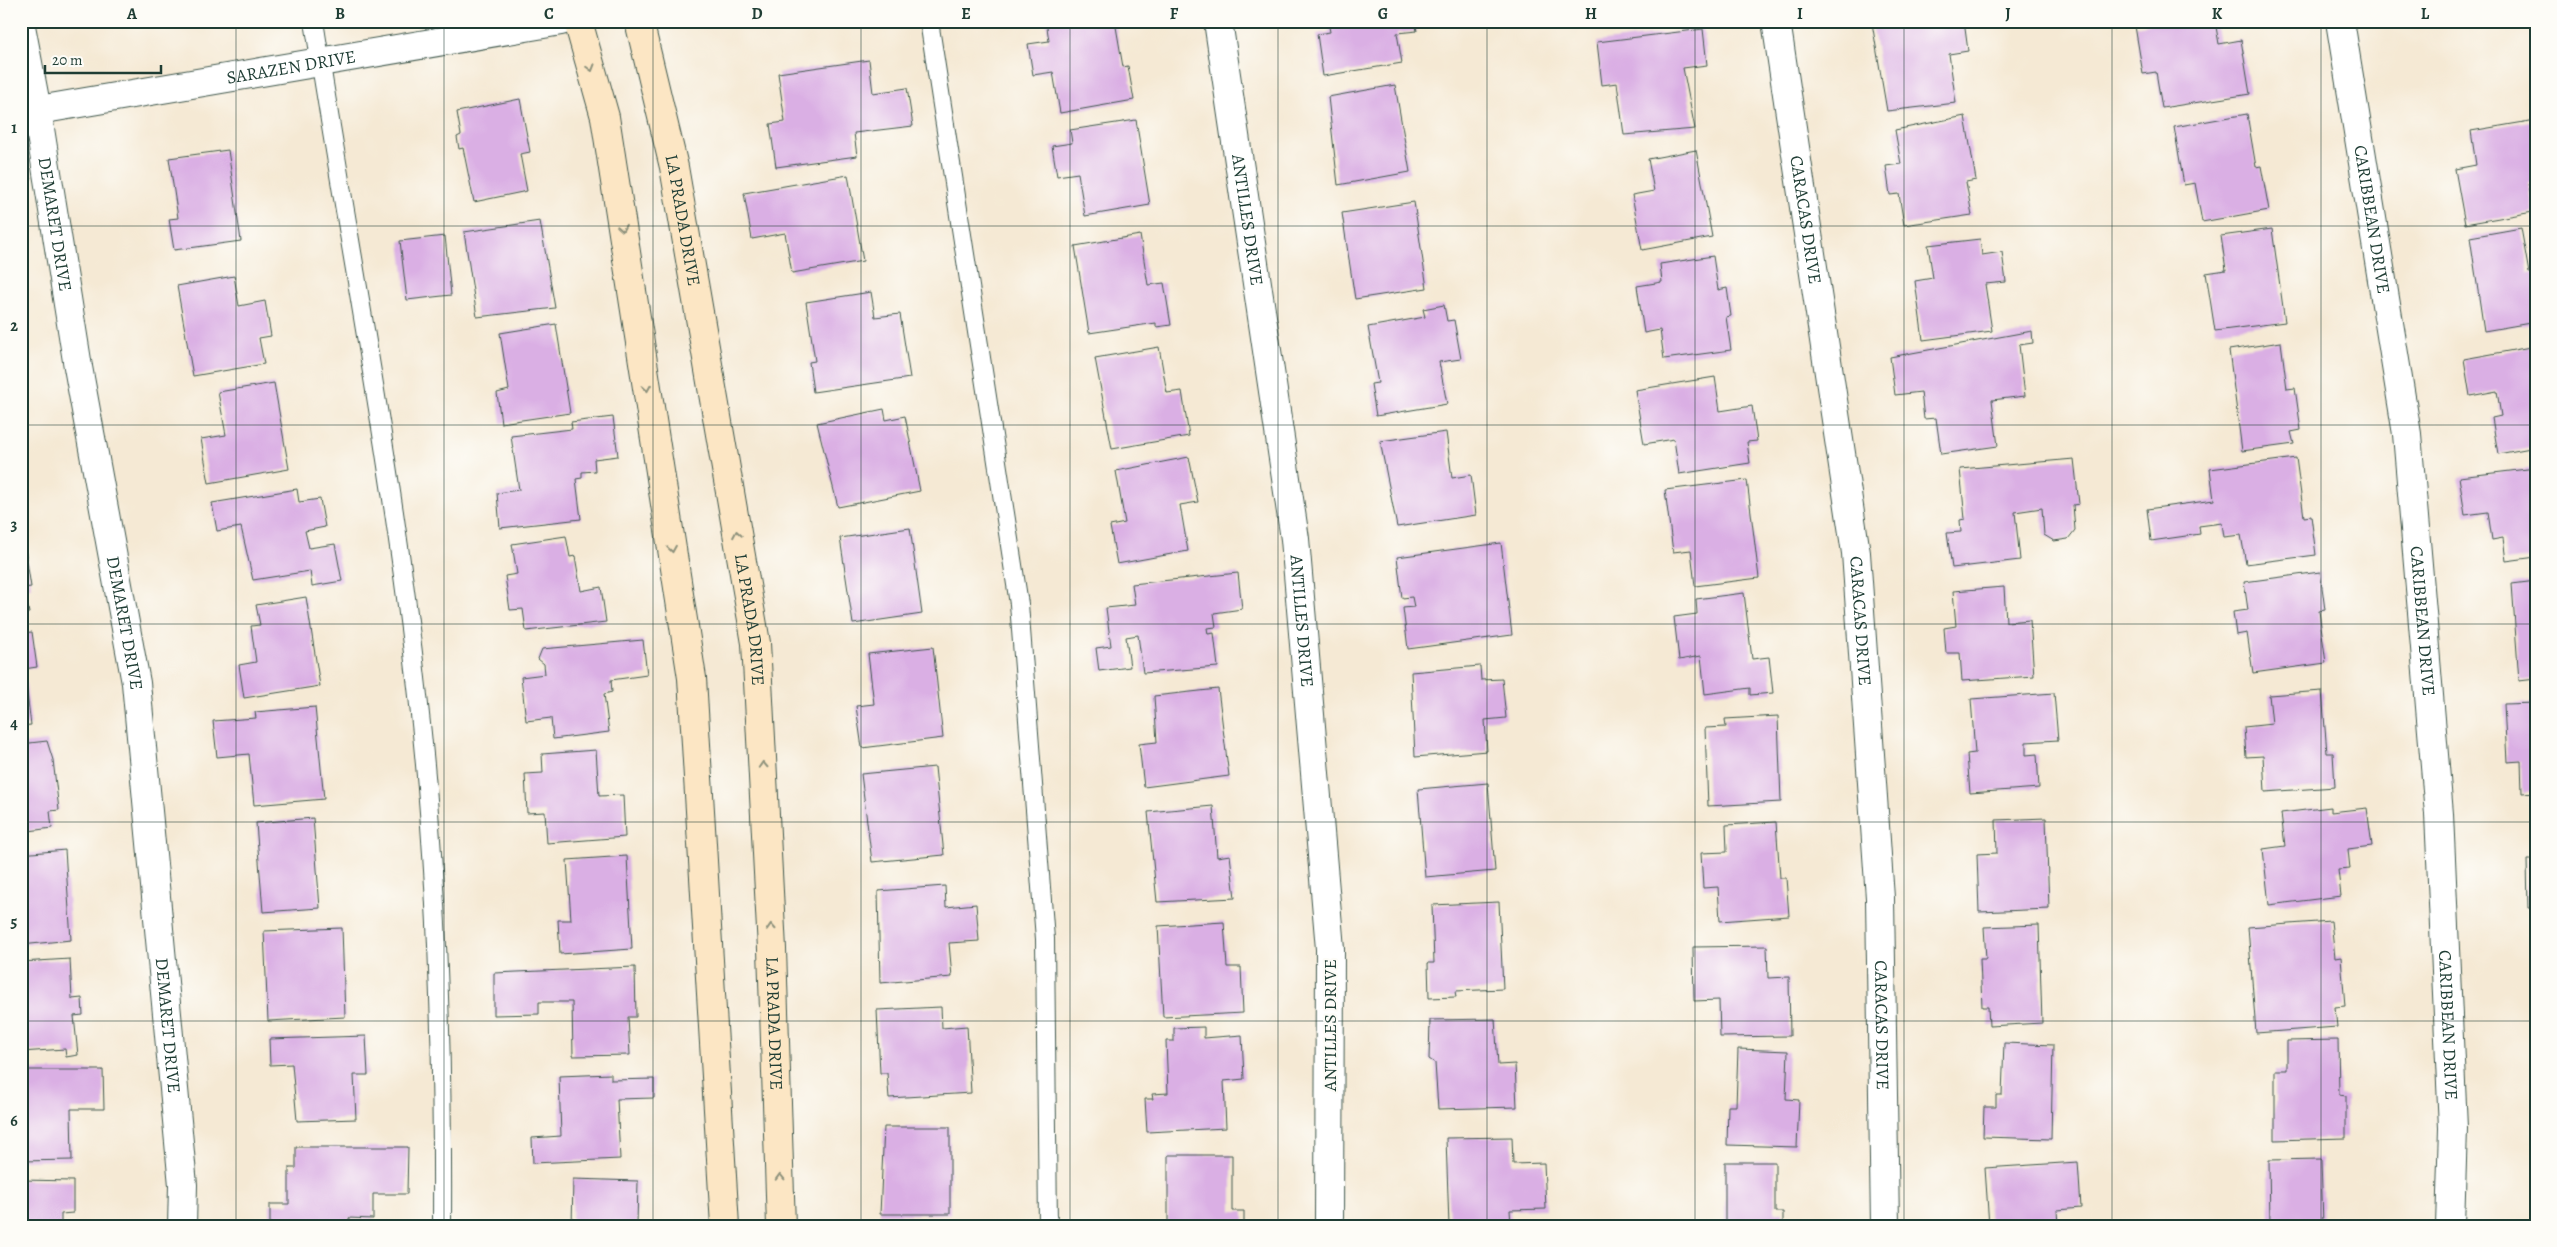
<svg xmlns="http://www.w3.org/2000/svg" width="2557" height="1247" font-family="Alegreya,serif">
<style>
.building{fill:#daafe4}
.lines{fill:none;stroke-linecap:round;stroke-linejoin:round}
.service-casing{stroke:#3f574c;stroke-width:20}
.minor-casing{stroke:#3f574c;stroke-width:30}
.secondary-casing{stroke:#3f574c;stroke-width:30}
.service{stroke:#fff;stroke-width:18}
.minor{stroke:#fff;stroke-width:28}
.secondary{stroke:#fce6c4;stroke-width:28}
.oneway{stroke:#8e927c}
.grid{fill:none;stroke:#1f3d34;stroke-width:1;stroke-opacity:0.55}
.labels{text-anchor:middle;stroke-width:4.5;stroke-linejoin:round;paint-order:stroke}
.street-label{font-size:18px;fill:#1f3d34;stroke:#fdfcf7}
.neatline{fill:none;stroke:#1f3d34;stroke-width:2}
.grid-label{font-size:16px;text-anchor:middle;font-weight:bold;fill:#1f3d34}
</style>
<rect width="100%" height="100%" fill="#fdfcf7"/>
<filter id="ink" filterUnits="userSpaceOnUse"><feTurbulence type="fractalNoise" baseFrequency=".02" numOctaves="2"/><feDisplacementMap in="SourceGraphic" scale="10" xChannelSelector="R" yChannelSelector="G"/><feConvolveMatrix kernelMatrix="1 2 1 2 8 2 1 2 1" color-interpolation-filters="sRGB"/></filter>
<filter id="wash" filterUnits="userSpaceOnUse"><feTurbulence type="fractalNoise" baseFrequency=".0096" numOctaves="4" result="noise"/><feDisplacementMap in="SourceGraphic" scale="20" xChannelSelector="R" yChannelSelector="G"/><feGaussianBlur stdDeviation="1.12" result="paint"/><feColorMatrix in="noise" values="0 0 0 0 0 0 0 0 0 0 0 0 0 0 0 0 0 1.4 0 .05"/><feComposite in="paint" operator="in"/></filter>
<g filter="url(#wash)">
<rect width="100%" height="100%" fill="#f5e9d4"/>
<g id="blocks">
<path class="building" d="M 1046,21 L 1115,21 L 1123,67 L 1128,66 L 1134,100 L 1060,113 L 1053,72 L 1033,75 L 1028,44 L 1049,41 Z
M 1328,21 L 1415,21 L 1417,31 L 1397,33 L 1402,63 L 1323,76 L 1317,34 L 1330,32 Z
M 1610,21 L 1638,21 L 1638,22 L 1611,27 Z
M 1887,21 L 1964,21 L 1968,51 L 1949,54 L 1956,103 L 1887,111 L 1872,23 Z
M 2164,21 L 2215,21 L 2219,44 L 2241,40 L 2250,94 L 2162,108 L 2156,72 L 2143,74 L 2135,26 Z
M 1703,29 L 1707,65 L 1683,68 L 1695,129 L 1624,135 L 1617,83 L 1602,85 L 1597,42 Z
M 869,60 L 873,93 L 907,88 L 913,126 L 854,133 L 857,156 L 776,167 L 770,124 L 785,122 L 778,73 Z
M 1395,85 L 1410,172 L 1338,185 L 1328,97 Z
M 520,99 L 530,152 L 520,154 L 527,191 L 474,202 L 463,148 L 459,149 L 457,137 L 461,135 L 457,112 Z
M 2247,114 L 2256,167 L 2261,166 L 2269,210 L 2202,222 L 2195,183 L 2184,185 L 2174,127 Z
M 1965,116 L 1976,180 L 1966,182 L 1972,215 L 1904,225 L 1899,194 L 1890,195 L 1886,166 L 1901,164 L 1895,130 Z
M 1136,120 L 1150,205 L 1085,216 L 1078,173 L 1057,176 L 1052,146 L 1072,143 L 1070,130 Z
M 2536,120 L 2536,182 L 2529,183 L 2533,212 L 2465,224 L 2455,169 L 2476,165 L 2471,131 Z
M 228,150 L 241,241 L 174,250 L 169,219 L 178,218 L 169,158 Z
M 1696,150 L 1712,237 L 1642,250 L 1632,195 L 1654,191 L 1648,159 Z
M 848,175 L 863,261 L 792,273 L 785,233 L 752,239 L 744,193 Z
M 1414,202 L 1427,288 L 1355,299 L 1342,213 Z
M 540,221 L 555,308 L 477,317 L 464,232 Z
M 2521,228 L 2529,273 L 2536,272 L 2536,322 L 2484,331 L 2470,237 Z
M 2272,229 L 2285,322 L 2215,331 L 2206,273 L 2226,270 L 2221,236 Z
M 1140,235 L 1148,285 L 1164,283 L 1171,325 L 1156,327 L 1156,323 L 1089,333 L 1075,246 Z
M 445,236 L 451,295 L 407,300 L 400,241 Z
M 1980,239 L 1982,255 L 2002,252 L 2006,282 L 1985,284 L 1992,331 L 1923,340 L 1915,281 L 1933,278 L 1928,245 Z
M 1713,256 L 1718,290 L 1727,288 L 1731,316 L 1726,317 L 1731,350 L 1664,359 L 1660,330 L 1644,333 L 1637,286 L 1662,282 L 1660,264 Z
M 234,276 L 239,306 L 265,301 L 271,336 L 259,338 L 264,364 L 193,376 L 177,286 Z
M 871,292 L 875,317 L 900,314 L 910,378 L 813,392 L 809,362 L 815,361 L 806,302 Z
M 1444,305 L 1447,321 L 1454,320 L 1461,359 L 1439,362 L 1447,404 L 1376,416 L 1371,384 L 1378,383 L 1368,327 L 1425,317 L 1423,309 Z
M 556,324 L 570,413 L 501,423 L 497,393 L 509,390 L 500,333 Z
M 2032,331 L 2033,343 L 2019,345 L 2025,396 L 1992,400 L 1998,446 L 1941,454 L 1936,418 L 1924,419 L 1921,392 L 1895,395 L 1890,357 Z
M 2281,342 L 2287,389 L 2295,388 L 2301,430 L 2291,432 L 2294,444 L 2242,451 L 2229,350 Z
M 2536,346 L 2536,447 L 2498,454 L 2492,418 L 2501,416 L 2497,391 L 2470,396 L 2464,359 Z
M 1159,347 L 1167,393 L 1182,391 L 1189,436 L 1112,449 L 1095,358 Z
M 1715,377 L 1720,411 L 1752,406 L 1757,441 L 1747,442 L 1750,463 L 1679,474 L 1674,439 L 1644,444 L 1635,390 Z
M 274,383 L 289,469 L 209,483 L 201,439 L 226,435 L 218,392 Z
M 884,409 L 886,420 L 905,416 L 920,491 L 838,507 L 817,423 Z
M 613,417 L 618,456 L 594,459 L 595,471 L 582,472 L 582,478 L 576,479 L 581,519 L 500,528 L 497,493 L 519,490 L 511,436 L 572,429 L 571,422 Z
M 1446,432 L 1452,478 L 1471,475 L 1476,515 L 1397,527 L 1380,441 Z
M 1189,457 L 1198,502 L 1180,505 L 1188,551 L 1117,564 L 1110,526 L 1125,523 L 1116,471 Z
M 2296,458 L 2304,517 L 2311,516 L 2316,555 L 2246,564 L 2241,535 L 2224,537 L 2222,523 L 2199,526 L 2200,534 L 2151,541 L 2147,509 L 2214,500 L 2210,469 Z
M 2074,459 L 2079,504 L 2073,505 L 2075,530 L 2068,539 L 2054,541 L 2044,535 L 2042,508 L 2015,512 L 2020,560 L 1952,568 L 1947,533 L 1961,532 L 1960,520 L 1965,519 L 1960,469 Z
M 2536,468 L 2536,557 L 2506,561 L 2503,538 L 2492,540 L 2488,512 L 2465,515 L 2459,477 Z
M 1747,480 L 1759,578 L 1695,586 L 1691,550 L 1673,552 L 1665,490 Z
M 297,489 L 299,502 L 320,499 L 325,527 L 305,531 L 309,548 L 335,544 L 342,581 L 312,586 L 310,571 L 253,580 L 241,527 L 217,531 L 212,503 Z
M 910,528 L 922,614 L 853,624 L 840,538 Z
M 566,536 L 570,557 L 575,556 L 581,591 L 601,587 L 606,622 L 526,631 L 523,609 L 510,610 L 505,576 L 517,574 L 512,544 Z
M 24,542 L 31,587 L 24,588 L 29,613 L 21,614 L 21,543 Z
M 1501,543 L 1512,635 L 1408,649 L 1403,608 L 1414,607 L 1412,597 L 1402,598 L 1397,557 Z
M 2320,572 L 2325,610 L 2319,611 L 2326,663 L 2253,673 L 2247,633 L 2236,635 L 2233,612 L 2248,610 L 2244,582 Z
M 1238,573 L 1242,609 L 1214,613 L 1216,627 L 1207,628 L 1208,634 L 1214,633 L 1218,667 L 1143,673 L 1138,635 L 1126,637 L 1130,667 L 1099,671 L 1096,648 L 1111,646 L 1106,608 L 1135,605 L 1132,584 Z
M 2536,581 L 2536,679 L 2519,681 L 2512,584 Z
M 2004,587 L 2006,622 L 2030,620 L 2034,676 L 1962,681 L 1960,653 L 1946,653 L 1944,628 L 1956,626 L 1953,591 Z
M 1744,593 L 1752,659 L 1769,657 L 1773,693 L 1750,695 L 1750,688 L 1705,694 L 1701,656 L 1679,660 L 1674,617 L 1697,614 L 1696,599 Z
M 306,597 L 320,686 L 244,698 L 239,665 L 256,662 L 251,626 L 260,625 L 256,605 Z
M 32,632 L 37,667 L 24,669 L 31,725 L 21,726 L 21,633 Z
M 643,640 L 647,675 L 611,680 L 612,692 L 604,694 L 609,732 L 553,739 L 551,718 L 526,721 L 521,677 L 545,674 L 544,664 L 538,659 L 542,649 Z
M 933,647 L 943,738 L 862,748 L 856,706 L 874,704 L 868,654 Z
M 1480,666 L 1481,680 L 1502,679 L 1506,718 L 1485,720 L 1487,751 L 1415,757 L 1411,672 Z
M 1218,689 L 1229,776 L 1144,787 L 1139,744 L 1157,742 L 1154,696 Z
M 2322,691 L 2327,753 L 2333,753 L 2335,787 L 2265,792 L 2263,756 L 2246,757 L 2244,727 L 2272,724 L 2269,695 Z
M 2054,693 L 2058,740 L 2026,742 L 2026,755 L 2037,754 L 2039,788 L 1970,793 L 1967,754 L 1975,753 L 1971,699 Z
M 2536,703 L 2536,792 L 2522,793 L 2521,761 L 2507,762 L 2504,704 Z
M 315,707 L 324,799 L 254,805 L 249,754 L 217,757 L 213,721 L 256,718 L 255,712 Z
M 1778,716 L 1781,802 L 1708,806 L 1705,728 L 1726,727 L 1725,719 Z
M 47,741 L 53,760 L 59,810 L 50,811 L 52,828 L 21,832 L 21,744 Z
M 596,750 L 599,796 L 623,795 L 625,837 L 547,843 L 545,812 L 527,813 L 525,774 L 543,773 L 542,754 Z
M 935,767 L 944,855 L 872,862 L 861,774 Z
M 1488,783 L 1495,871 L 1425,877 L 1418,789 Z
M 1213,806 L 1217,857 L 1230,855 L 1235,898 L 1157,902 L 1148,812 Z
M 2331,807 L 2331,812 L 2367,808 L 2372,846 L 2348,849 L 2350,869 L 2338,870 L 2341,896 L 2269,905 L 2263,849 L 2285,846 L 2281,813 Z
M 2533,813 L 2536,813 L 2536,848 L 2534,848 Z
M 313,818 L 320,908 L 263,912 L 256,823 Z
M 2046,818 L 2049,909 L 1979,912 L 1977,854 L 1997,853 L 1996,820 Z
M 1776,822 L 1780,878 L 1786,878 L 1789,916 L 1720,921 L 1718,887 L 1703,888 L 1701,853 L 1727,852 L 1726,825 Z
M 65,850 L 71,940 L 21,945 L 21,854 Z
M 627,856 L 632,949 L 560,954 L 558,920 L 571,920 L 567,860 Z
M 2527,860 L 2536,860 L 2536,908 L 2528,908 Z
M 945,886 L 946,907 L 976,904 L 979,941 L 949,943 L 952,977 L 880,983 L 878,891 Z
M 1499,902 L 1503,989 L 1455,991 L 1456,997 L 1429,998 L 1428,963 L 1434,963 L 1432,905 Z
M 2331,921 L 2335,958 L 2341,957 L 2345,1006 L 2335,1007 L 2337,1027 L 2256,1033 L 2248,927 Z
M 1224,922 L 1227,967 L 1241,967 L 1243,1013 L 1163,1017 L 1158,926 Z
M 2039,925 L 2042,1023 L 1989,1026 L 1988,1007 L 1982,1007 L 1980,959 L 1986,959 L 1984,927 Z
M 342,928 L 345,1017 L 268,1021 L 264,931 Z
M 1767,946 L 1768,978 L 1789,977 L 1790,1036 L 1720,1037 L 1719,1000 L 1694,1001 L 1693,947 Z
M 70,959 L 72,999 L 82,998 L 83,1015 L 74,1016 L 78,1055 L 66,1057 L 65,1049 L 21,1052 L 21,962 Z
M 635,967 L 636,1017 L 628,1017 L 630,1055 L 573,1056 L 572,1002 L 539,1002 L 539,1014 L 494,1015 L 494,973 Z
M 2533,993 L 2536,993 L 2536,1024 L 2534,1024 Z
M 941,1007 L 942,1028 L 967,1026 L 971,1093 L 889,1098 L 887,1073 L 880,1073 L 877,1010 Z
M 1495,1019 L 1498,1065 L 1515,1064 L 1517,1107 L 1438,1109 L 1435,1063 L 1429,1059 L 1430,1020 Z
M 1204,1027 L 1204,1038 L 1242,1035 L 1244,1079 L 1224,1081 L 1226,1128 L 1147,1132 L 1145,1099 L 1153,1099 L 1152,1094 L 1168,1093 L 1166,1041 L 1174,1041 L 1174,1028 Z
M 366,1036 L 368,1075 L 354,1075 L 356,1119 L 297,1121 L 292,1064 L 270,1065 L 269,1039 Z
M 2338,1040 L 2339,1095 L 2346,1096 L 2346,1138 L 2275,1140 L 2275,1070 L 2287,1070 L 2287,1041 Z
M 2004,1043 L 2053,1045 L 2051,1139 L 1983,1137 L 1984,1107 L 1996,1107 L 1996,1095 L 2002,1095 Z
M 1738,1049 L 1788,1051 L 1786,1099 L 1799,1100 L 1797,1147 L 1727,1145 L 1728,1106 L 1736,1106 Z
M 21,1070 L 103,1070 L 104,1109 L 71,1109 L 72,1160 L 21,1161 Z
M 611,1074 L 611,1080 L 654,1079 L 654,1098 L 617,1099 L 620,1159 L 533,1163 L 532,1138 L 561,1136 L 559,1076 Z
M 884,1127 L 950,1127 L 950,1214 L 880,1214 Z
M 1512,1137 L 1513,1164 L 1544,1163 L 1546,1209 L 1510,1210 L 1511,1226 L 1449,1226 L 1446,1138 Z
M 296,1147 L 408,1147 L 407,1194 L 373,1194 L 373,1219 L 349,1218 L 349,1226 L 270,1226 L 270,1204 L 289,1204 L 289,1168 L 296,1168 Z
M 1168,1155 L 1232,1155 L 1232,1211 L 1244,1211 L 1244,1226 L 1168,1226 Z
M 2321,1159 L 2323,1226 L 2270,1226 L 2269,1160 Z
M 1725,1162 L 1775,1162 L 1775,1212 L 1783,1212 L 1783,1226 L 1725,1226 Z
M 2078,1162 L 2081,1208 L 2057,1210 L 2058,1226 L 1989,1226 L 1985,1168 Z
M 573,1179 L 638,1181 L 637,1226 L 572,1226 Z
M 21,1180 L 73,1181 L 73,1213 L 61,1214 L 61,1226 L 21,1226 Z"/>
</g>
</g>
<g filter="url(#ink)">
<use href="#blocks" fill-opacity="0" stroke="#3f574c" stroke-width="1"/>
<g class="lines">
<g class="service-casing">
<path id="service" d="M 314,21 C 349,246 393,470 418,696 C 438,872 443,1049 442,1226
M 929,21 L 1019,604 L 1045,939 L 1048,1226"/>
</g>
<g class="minor-casing">
<g id="minor">
<path id="s1" d="M 1218,21 L 1295,539 L 1330,949 L 1329,1226"/>
<path id="s2" d="M 1776,21 L 1856,553 L 1880,898 L 1885,1226"/>
<path id="s3" d="M 2340,21 L 2407,434 L 2439,814 L 2453,1128 L 2450,1226"/>
<path id="s4" d="M 21,26 L 37,110 L 78,367 L 136,683 L 183,1185 L 182,1226"/>
<path id="s5" d="M 21,113 L 561,21"/>
</g>
</g>
<g class="secondary-casing">
<g id="secondary">
<path d="M 578,21 L 605,117 L 692,678 L 725,1226"/>
<path id="s6" d="M 639,21 L 674,167 L 756,643 L 772,949 L 781,1226"/>
</g>
</g>
<use href="#service" class="service"/>
<use href="#minor" class="minor"/>
<use href="#secondary" class="secondary"/>
</g>
<defs><path id="oneway-chevron" d="M-2-3.5L2.5 0L-2 3.5" fill="none" stroke-width="1.6" stroke-linecap="round" stroke-linejoin="round" transform="scale(1.25)"/></defs>
<g class="oneway">
<use href="#oneway-chevron" transform="translate(591 68) rotate(74)"/>
<use href="#oneway-chevron" transform="translate(622 228) rotate(81)"/>
<use href="#oneway-chevron" transform="translate(647 388) rotate(81)"/>
<use href="#oneway-chevron" transform="translate(737 534) rotate(-100)"/>
<use href="#oneway-chevron" transform="translate(672 549) rotate(81)"/>
<use href="#oneway-chevron" transform="translate(763 765) rotate(-93)"/>
<use href="#oneway-chevron" transform="translate(771 927) rotate(-93)"/>
<use href="#oneway-chevron" transform="translate(780 1177) rotate(-92)"/>
</g>
</g>
<path class="grid" d="M 236,21 L 236,1226M 444,21 L 444,1226M 653,21 L 653,1226M 861,21 L 861,1226M 1070,21 L 1070,1226M 1278,21 L 1278,1226M 1487,21 L 1487,1226M 1695,21 L 1695,1226M 1904,21 L 1904,1226M 2112,21 L 2112,1226M 2321,21 L 2321,1226M 21,226 L 2536,226M 21,425 L 2536,425M 21,624 L 2536,624M 21,822 L 2536,822M 21,1021 L 2536,1021"/>
<g class="labels">
<g class="street-label">
<text dy="6" stroke="none"><textPath href="#s5" startOffset="274">SARAZEN DRIVE</textPath></text>
<text dy="6" stroke="none"><textPath href="#s3" startOffset="201">CARIBBEAN DRIVE</textPath></text>
<text dy="6" stroke="none"><textPath href="#s6" startOffset="204">LA PRADA DRIVE</textPath></text>
<text dy="6" stroke="none"><textPath href="#s1" startOffset="201">ANTILLES DRIVE</textPath></text>
<text dy="6" stroke="none"><textPath href="#s2" startOffset="201">CARACAS DRIVE</textPath></text>
<text dy="6" stroke="none"><textPath href="#s4" startOffset="201">DEMARET DRIVE</textPath></text>
<text dy="6" stroke="none"><textPath href="#s6" startOffset="609">LA PRADA DRIVE</textPath></text>
<text dy="6" stroke="none"><textPath href="#s1" startOffset="606">ANTILLES DRIVE</textPath></text>
<text dy="6" stroke="none"><textPath href="#s2" startOffset="606">CARACAS DRIVE</textPath></text>
<text dy="6" stroke="none"><textPath href="#s3" startOffset="606">CARIBBEAN DRIVE</textPath></text>
<text dy="6" stroke="none"><textPath href="#s4" startOffset="606">DEMARET DRIVE</textPath></text>
<text dy="6" stroke="none"><textPath href="#s6" startOffset="1014">LA PRADA DRIVE</textPath></text>
<text transform="translate(1330 1025) rotate(-90)" y="6">ANTILLES DRIVE</text>
<text dy="6" stroke="none"><textPath href="#s2" startOffset="1011">CARACAS DRIVE</textPath></text>
<text dy="6" stroke="none"><textPath href="#s3" startOffset="1011">CARIBBEAN DRIVE</textPath></text>
<text dy="6" stroke="none"><textPath href="#s4" startOffset="1011">DEMARET DRIVE</textPath></text>
</g>
</g>
<rect width="2557" height="1247" fill="none" stroke="#fdfcf7" stroke-width="55"/>
<path d="M45 65v8h116v-8" fill="none" stroke="#1f3d34" stroke-width="2.5"/>
<text x="52" y="65" font-size="15" fill="#1f3d34" stroke="#fdfcf7" stroke-width="4" paint-order="stroke">20 m</text>
<rect x="28" y="28" width="2502" height="1192" class="neatline"/>
<g class="grid-label">
<text x="132" y="19">A</text>
<text x="340" y="19">B</text>
<text x="549" y="19">C</text>
<text x="757" y="19">D</text>
<text x="966" y="19">E</text>
<text x="1174" y="19">F</text>
<text x="1383" y="19">G</text>
<text x="1591" y="19">H</text>
<text x="1800" y="19">I</text>
<text x="2008" y="19">J</text>
<text x="2217" y="19">K</text>
<text x="2425" y="19">L</text>
<text x="14" y="133">1</text>
<text x="14" y="331">2</text>
<text x="14" y="530">3</text>
<text x="14" y="729">4</text>
<text x="14" y="927">5</text>
<text x="14" y="1126">6</text>
</g>
</svg>
